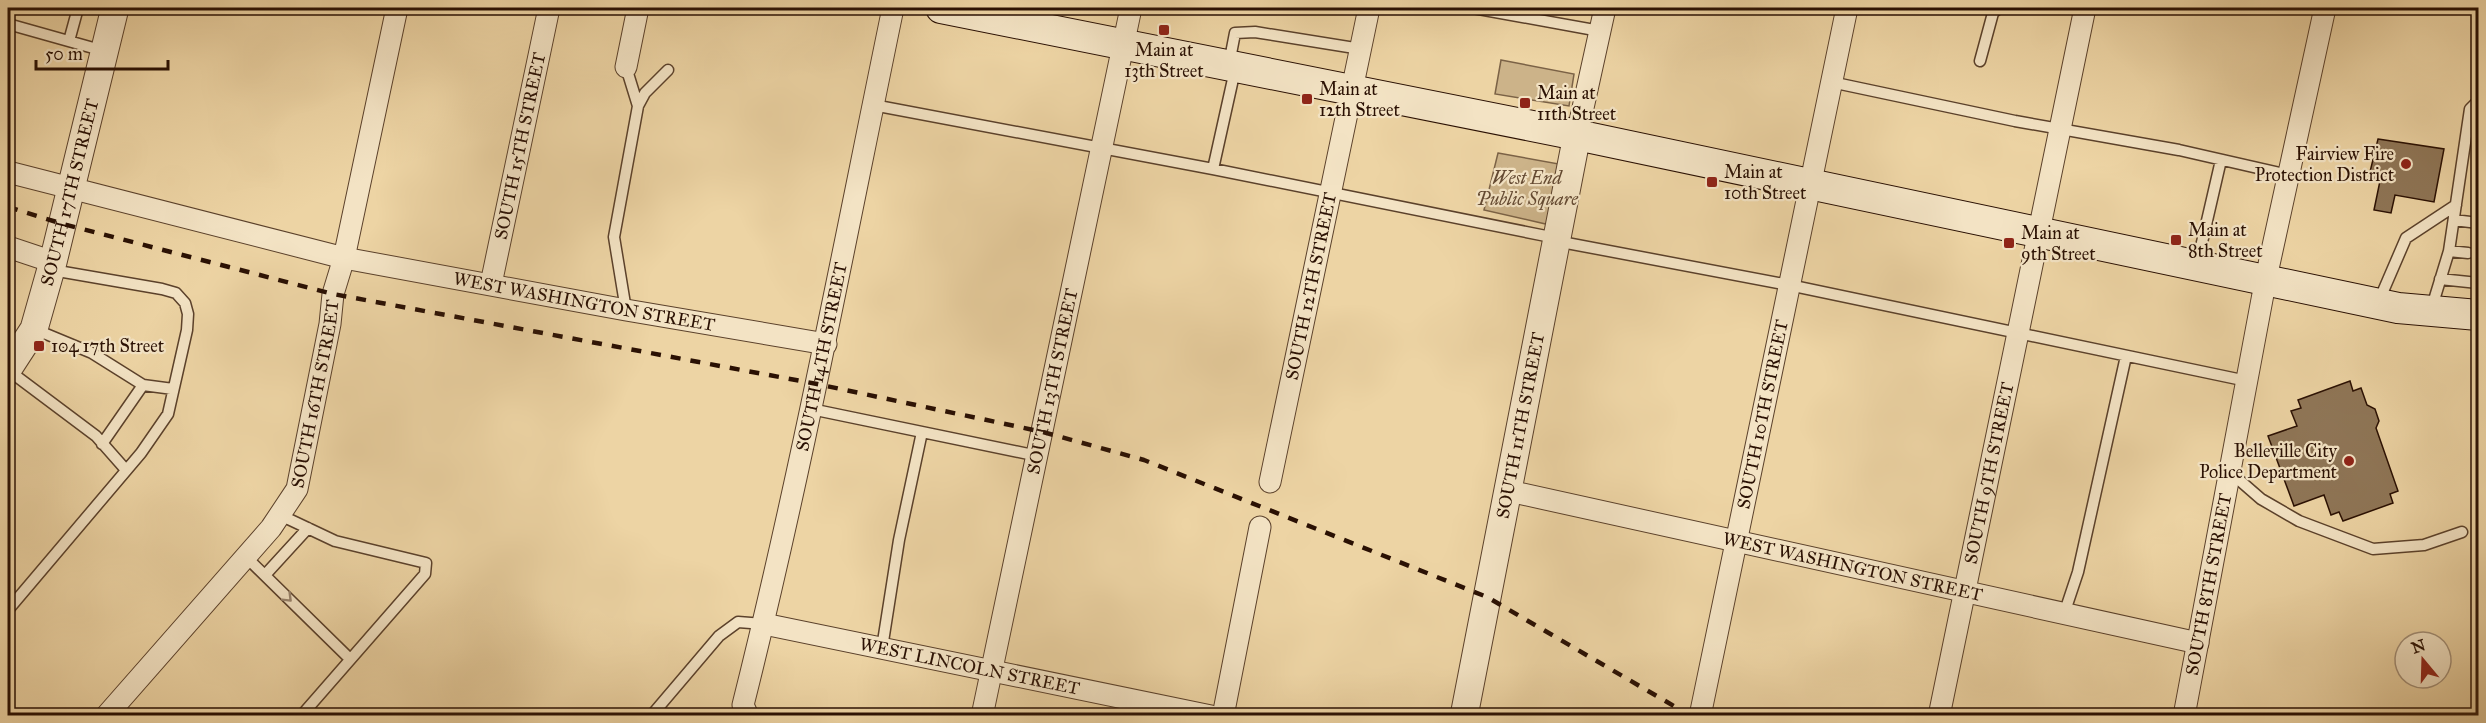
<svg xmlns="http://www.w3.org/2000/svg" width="2486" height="723" font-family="'IM FELL Great Primer',serif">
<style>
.green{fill:#ccb389;stroke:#7b6246;stroke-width:1.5}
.building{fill:#8f7657;stroke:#2a1003;stroke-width:1.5}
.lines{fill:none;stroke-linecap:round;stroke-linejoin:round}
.service-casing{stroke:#5b412b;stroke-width:13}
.minor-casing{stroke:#5b412b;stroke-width:23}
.tertiary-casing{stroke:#5b412b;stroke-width:29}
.secondary-casing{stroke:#2a1003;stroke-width:32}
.service{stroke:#f3e3c4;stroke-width:10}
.minor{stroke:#f3e3c4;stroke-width:21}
.tertiary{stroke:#f3e3c4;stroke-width:27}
.secondary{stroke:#f3e3c4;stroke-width:30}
.rail{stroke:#2a1003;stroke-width:4.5;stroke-dasharray:10 10;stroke-linecap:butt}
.oneway{stroke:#99846d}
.poi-dot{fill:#8f2418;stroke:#f3e3c4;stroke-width:2}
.labels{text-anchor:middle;stroke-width:4.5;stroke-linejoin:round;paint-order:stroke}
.poi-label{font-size:18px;fill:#2a1003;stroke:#f3e3c4;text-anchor:start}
.street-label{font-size:18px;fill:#2a1003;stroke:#f3e3c4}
.park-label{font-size:18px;font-style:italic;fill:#634932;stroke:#f3e3c4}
</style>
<rect width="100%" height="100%" fill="#edd4a4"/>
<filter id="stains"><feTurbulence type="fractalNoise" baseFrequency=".00333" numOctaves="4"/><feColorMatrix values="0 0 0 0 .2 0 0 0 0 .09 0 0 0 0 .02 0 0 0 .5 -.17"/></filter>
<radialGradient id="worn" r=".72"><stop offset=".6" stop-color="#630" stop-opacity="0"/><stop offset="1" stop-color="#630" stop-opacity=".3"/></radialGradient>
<path class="green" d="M 1501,60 L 1574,74 L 1569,106 L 1495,94 Z
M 1498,153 L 1570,166 L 1550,225 L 1484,210 Z"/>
<path class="building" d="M 2378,139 L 2444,149 L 2434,202 L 2395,195 L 2391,213 L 2374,210 L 2380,181 L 2368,180 Z
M 2350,381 L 2353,391 L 2361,388 L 2367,405 L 2375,409 L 2379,421 L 2376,428 L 2398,491 L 2390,494 L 2393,503 L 2343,521 L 2339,512 L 2331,515 L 2324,495 L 2294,506 L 2268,436 L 2297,426 L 2291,411 L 2301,408 L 2298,400 Z"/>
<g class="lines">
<g class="service-casing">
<path id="service" d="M 1473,8 L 1600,31
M 2068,8 L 2085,10
M 8,24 L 104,51
M 69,41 L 78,8
M 1980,61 L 1993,13 L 1999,8
M 1229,64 L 1235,33 L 1255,32 L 1361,49
M 1831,82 L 2015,121 L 2179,150 L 2288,175
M 873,105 L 1213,169 L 1546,236 L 1556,241 L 1789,285 L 2247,381
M 638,106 L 645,93 L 668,70
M 1213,169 L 1235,70
M 2454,220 L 2478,223
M 2449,251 L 2468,253
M 2197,264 L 2221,160
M 2440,279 L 2478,283
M 2378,303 L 2406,238 L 2456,205
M 626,310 L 614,237 L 638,106 L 626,67
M 2431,310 L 2449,251 L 2470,109 L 2478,101
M 34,329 L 92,353 L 143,385
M 8,370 L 96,436 L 126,470
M 811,409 L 1038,456
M 102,444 L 143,385 L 173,389
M 2230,472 L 2261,499 L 2299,521 L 2373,549 L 2424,545 L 2462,532
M 280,515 L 335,541 L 426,563 L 425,574 L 301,716
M 246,557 L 350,659
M 265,575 L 308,528
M 8,610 L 141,453 L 168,414 L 187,330 L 188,314 L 185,303 L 176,293 L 162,289 L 52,270
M 2064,614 L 2078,572 L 2126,356
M 882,648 L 899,540 L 922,432
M 651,716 L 719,636 L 738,622 L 764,624"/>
</g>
<g class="minor-casing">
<g id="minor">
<path d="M 626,67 L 638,8"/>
<path d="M 1577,135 L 1605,8"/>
<path id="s1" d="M 8,172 L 344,258 L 626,310 L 826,344"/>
<path d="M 8,247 L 53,262"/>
<path id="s2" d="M 491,284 L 549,8"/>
<path id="s3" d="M 1270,482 L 1369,8"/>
<path id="s4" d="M 1509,491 L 2198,643"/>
<path id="s5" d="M 764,624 L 1211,716"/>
<path id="s6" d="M 106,716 L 271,528 L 297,489 L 330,324 L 333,294 L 344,258 L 397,8"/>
<path id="s7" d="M 748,716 L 743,705 C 801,474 845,240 893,8"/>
<path id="s8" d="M 982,716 L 1131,8"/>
<path d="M 1223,716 L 1260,527"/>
<path id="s9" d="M 1700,716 L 1847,8"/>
<path id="s10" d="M 1939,716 L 2085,8"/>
<path id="s11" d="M 2184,716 L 2266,278 L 2325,8"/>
</g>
</g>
<g class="tertiary-casing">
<g id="tertiary">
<path id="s12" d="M 8,369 L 34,329 L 53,262 L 115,8"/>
<path id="s13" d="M 1464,716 L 1577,135"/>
</g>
</g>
<g class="secondary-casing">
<path id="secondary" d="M 941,8 L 1577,135 L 2398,308 L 2478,315"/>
</g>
<use href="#service" class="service"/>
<use href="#minor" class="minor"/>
<use href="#tertiary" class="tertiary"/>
<use href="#secondary" class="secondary"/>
<path class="rail" d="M 8,207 L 63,224 L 333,294 L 817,384 L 1043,432 L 1144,460 L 1487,597 L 1691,716"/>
</g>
<defs><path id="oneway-chevron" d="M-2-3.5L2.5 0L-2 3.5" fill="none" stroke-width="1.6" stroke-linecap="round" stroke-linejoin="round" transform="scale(1.5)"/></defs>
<use class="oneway" href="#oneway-chevron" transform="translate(288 598) rotate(45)"/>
<g class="poi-dot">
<rect x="1158" y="24" width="12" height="12" rx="3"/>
<rect x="1301" y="93" width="12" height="12" rx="3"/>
<rect x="1519" y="97" width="12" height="12" rx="3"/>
<circle cx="2406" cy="164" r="6"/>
<rect x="1706" y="176" width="12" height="12" rx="3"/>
<rect x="2170" y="234" width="12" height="12" rx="3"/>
<rect x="2003" y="237" width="12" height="12" rx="3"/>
<rect x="33" y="340" width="12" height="12" rx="3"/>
<circle cx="2349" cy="461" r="6"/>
</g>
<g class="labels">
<g class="poi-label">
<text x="1164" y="56" text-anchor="middle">Main at<tspan x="1164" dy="21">13th Street</tspan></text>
<text x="1319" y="95">Main at<tspan x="1319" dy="21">12th Street</tspan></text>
<text x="1537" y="99">Main at<tspan x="1537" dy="21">11th Street</tspan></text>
<text x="2394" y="160" text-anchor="end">Fairview Fire<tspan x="2394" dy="21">Protection District</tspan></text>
<text x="1724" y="178">Main at<tspan x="1724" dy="21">10th Street</tspan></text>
<text x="2188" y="236">Main at<tspan x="2188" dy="21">8th Street</tspan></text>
<text x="2021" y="239">Main at<tspan x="2021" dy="21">9th Street</tspan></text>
<text x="51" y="352">104 17th Street</text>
<text x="2337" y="457" text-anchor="end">Belleville City<tspan x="2337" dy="21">Police Department</tspan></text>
</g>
<g class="street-label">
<text dy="6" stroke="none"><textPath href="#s2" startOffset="141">SOUTH 15TH STREET</textPath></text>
<text dy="6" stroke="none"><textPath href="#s12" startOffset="189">SOUTH 17TH STREET</textPath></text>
<text dy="6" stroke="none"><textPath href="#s3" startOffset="200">SOUTH 12TH STREET</textPath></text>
<text dy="6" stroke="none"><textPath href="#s1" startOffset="591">WEST WASHINGTON STREET</textPath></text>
<text dy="6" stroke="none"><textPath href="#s7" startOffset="369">SOUTH 14TH STREET</textPath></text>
<text dy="6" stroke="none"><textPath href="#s8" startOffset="342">SOUTH 13TH STREET</textPath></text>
<text dy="6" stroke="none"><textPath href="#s6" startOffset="394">SOUTH 16TH STREET</textPath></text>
<text dy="6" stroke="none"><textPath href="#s9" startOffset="308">SOUTH 10TH STREET</textPath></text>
<text dy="6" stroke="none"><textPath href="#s13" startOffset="296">SOUTH 11TH STREET</textPath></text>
<text dy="6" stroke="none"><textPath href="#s10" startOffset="248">SOUTH 9TH STREET</textPath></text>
<text dy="6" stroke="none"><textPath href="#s4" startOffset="352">WEST WASHINGTON STREET</textPath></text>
<text dy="6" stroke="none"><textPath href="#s11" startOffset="134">SOUTH 8TH STREET</textPath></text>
<text dy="6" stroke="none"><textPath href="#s5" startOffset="210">WEST LINCOLN STREET</textPath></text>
</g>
<g class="park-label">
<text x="1527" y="184">West End<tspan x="1527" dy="21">Public Square</tspan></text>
</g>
</g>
<rect width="2486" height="723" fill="none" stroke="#edd4a4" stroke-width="30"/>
<rect x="9" y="9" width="2468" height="705" fill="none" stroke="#2a1003" stroke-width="3"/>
<rect x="15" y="15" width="2456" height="693" fill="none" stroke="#2a1003" stroke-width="1.5"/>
<g transform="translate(2423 660) rotate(341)"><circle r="28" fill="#f3e3c4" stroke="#a38f77" stroke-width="1.5"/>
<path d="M0-4.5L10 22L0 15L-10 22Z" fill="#8f2418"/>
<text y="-9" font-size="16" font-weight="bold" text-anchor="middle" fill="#2a1003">N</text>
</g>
<path d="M36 60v9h132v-9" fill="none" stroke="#2a1003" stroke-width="3"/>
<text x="45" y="60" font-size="18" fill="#2a1003" stroke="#f3e3c4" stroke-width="4.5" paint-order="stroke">50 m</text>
<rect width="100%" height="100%" filter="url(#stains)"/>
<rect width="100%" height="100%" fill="url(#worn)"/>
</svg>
